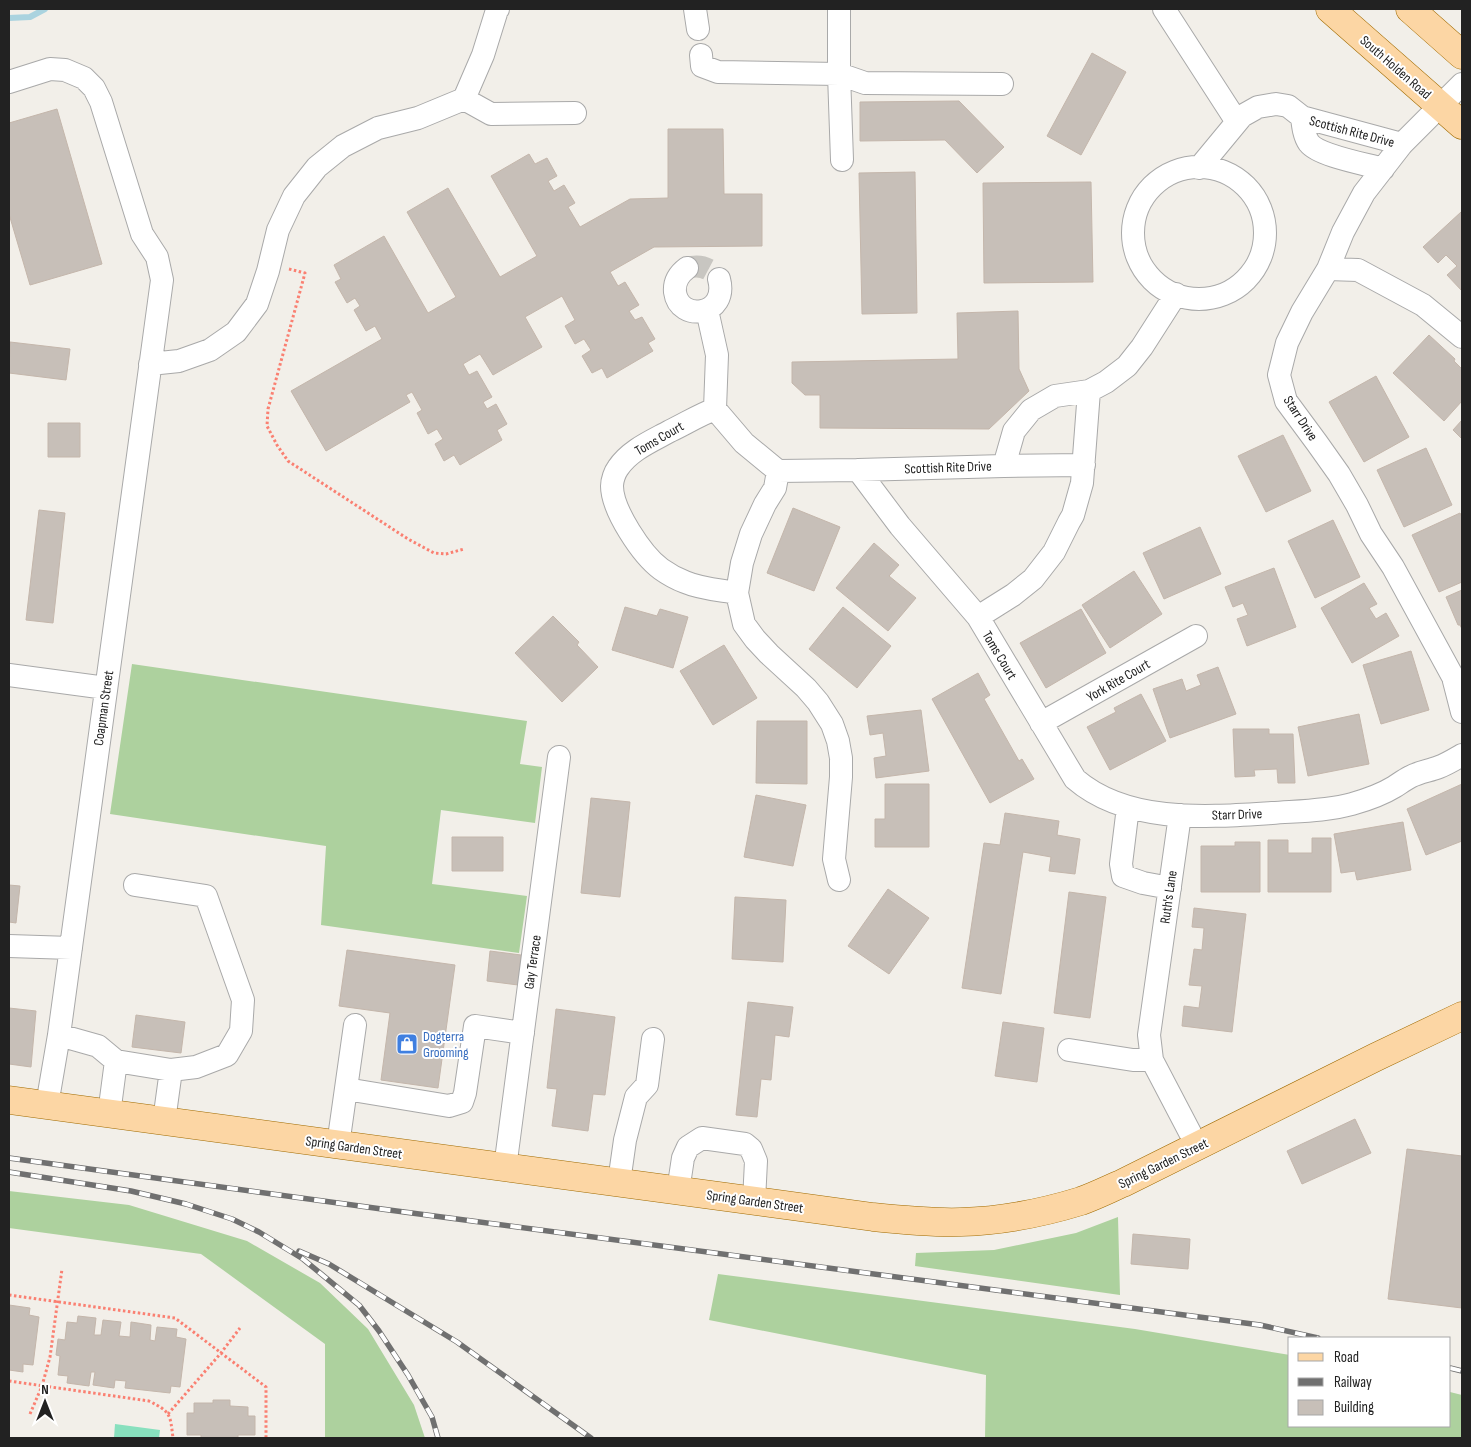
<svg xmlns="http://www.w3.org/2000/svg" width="1471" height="1447" font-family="'Sofia Sans Condensed',sans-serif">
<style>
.forest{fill:#add19e}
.pitch{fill:#88e0be}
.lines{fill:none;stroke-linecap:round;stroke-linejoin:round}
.stream{stroke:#aad3df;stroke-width:6}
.building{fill:#c7bfb8;stroke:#c4b6ab}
.minor-tunnel{stroke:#c8c6c1;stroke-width:22;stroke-dasharray:22 11;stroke-linecap:butt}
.minor-casing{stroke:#a9a9a9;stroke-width:24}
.major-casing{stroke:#a06b00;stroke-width:29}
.path{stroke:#fa8072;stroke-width:3;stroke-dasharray:2.5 2.5;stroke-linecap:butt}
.minor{stroke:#fff;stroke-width:22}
.major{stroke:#fcd6a4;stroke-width:28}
.rail-casing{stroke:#707070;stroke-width:5.5}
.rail{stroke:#fff;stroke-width:4;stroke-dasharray:11;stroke-linecap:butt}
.labels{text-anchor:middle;stroke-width:4;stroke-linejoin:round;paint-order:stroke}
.street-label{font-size:14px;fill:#222;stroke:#fff}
.shop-label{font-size:14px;fill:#366cbe;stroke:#fff;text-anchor:start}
</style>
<rect width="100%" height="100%" fill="#f2efe9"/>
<path class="forest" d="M 132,664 L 527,721 L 520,764 L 542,767 L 535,823 L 441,810 L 432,884 L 527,896 L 519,953 L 321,925 L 326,846 L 110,814 Z
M 9,1191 L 129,1205 L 247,1241 L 320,1283 L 368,1329 L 414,1405 L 425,1438 L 325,1438 L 325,1344 L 201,1254 L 9,1228 Z
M 1118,1217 L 1120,1295 L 915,1266 L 916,1253 L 994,1250 L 1076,1233 Z
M 718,1274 L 1135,1329 L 1290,1355 L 1290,1426 L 1450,1426 L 1450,1392 L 1462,1395 L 1462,1438 L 985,1438 L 986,1375 L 709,1320 Z"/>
<path class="pitch" d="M 115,1424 L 160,1430 L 159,1438 L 114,1438 Z"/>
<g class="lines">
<path class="stream" d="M 9,18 L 30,17 L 45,9"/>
</g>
<path class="building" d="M 1092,53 L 1126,72 L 1081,155 L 1047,136 Z
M 959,101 L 1004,147 L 977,173 L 945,140 L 860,141 L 860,102 Z
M 57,109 L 102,264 L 30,285 L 9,214 L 9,123 Z
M 668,129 L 723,129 L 724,194 L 762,194 L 762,246 L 654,247 L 610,272 L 618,286 L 625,282 L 639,305 L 629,311 L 635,320 L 642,317 L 655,339 L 648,343 L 653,351 L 607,378 L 602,368 L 592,373 L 582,356 L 591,350 L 584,339 L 575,344 L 565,326 L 575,320 L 562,296 L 525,317 L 542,347 L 493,375 L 480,354 L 463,364 L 469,375 L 477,371 L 492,397 L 483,402 L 487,409 L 496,404 L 507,424 L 497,430 L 502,440 L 460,465 L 454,455 L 444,461 L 435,444 L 443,439 L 437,429 L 428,434 L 417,413 L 422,410 L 412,392 L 406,395 L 410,402 L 326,451 L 291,391 L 382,339 L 375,326 L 366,331 L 354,310 L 360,306 L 355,298 L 347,303 L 335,282 L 341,279 L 334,265 L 384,236 L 428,313 L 456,297 L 407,212 L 448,188 L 500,277 L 537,256 L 491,176 L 529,154 L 535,164 L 547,158 L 557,176 L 548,181 L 554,191 L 564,185 L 575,203 L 568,207 L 580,227 L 630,199 L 668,198 Z
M 915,172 L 917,313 L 862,314 L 859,173 Z
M 1091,182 L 1093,282 L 984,283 L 983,183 Z
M 1461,212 L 1462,213 L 1462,291 L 1447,275 L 1457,266 L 1446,255 L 1438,263 L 1423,247 Z
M 1018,311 L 1019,369 L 1029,391 L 989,429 L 820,428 L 820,395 L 805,395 L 792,383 L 792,362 L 958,359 L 957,313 Z
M 1429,335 L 1455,359 L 1454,361 L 1462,369 L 1462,401 L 1444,421 L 1393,373 Z
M 10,342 L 70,349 L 66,380 L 9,373 Z
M 1376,376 L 1409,437 L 1364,462 L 1329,402 Z
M 1462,420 L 1462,439 L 1453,430 Z
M 48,423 L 80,423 L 80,457 L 48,457 Z
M 1283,435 L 1311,491 L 1266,512 L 1238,456 Z
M 1426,448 L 1452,505 L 1404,527 L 1377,470 Z
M 793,508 L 840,527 L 814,591 L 767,573 Z
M 39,510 L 65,513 L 53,623 L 26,620 Z
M 1460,513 L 1462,517 L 1462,582 L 1439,592 L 1412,535 Z
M 1333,520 L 1360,577 L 1315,598 L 1288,541 Z
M 1200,527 L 1221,574 L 1164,599 L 1143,553 Z
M 874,543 L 899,565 L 889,576 L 916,598 L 888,631 L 836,588 Z
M 1274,568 L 1296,627 L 1247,646 L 1237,619 L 1248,615 L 1243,603 L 1233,607 L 1225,587 Z
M 1134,571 L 1162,614 L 1110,648 L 1082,605 Z
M 1364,583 L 1377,604 L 1369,608 L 1376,619 L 1386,613 L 1399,636 L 1352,663 L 1321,608 Z
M 1462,590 L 1462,629 L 1460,625 L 1458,625 L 1446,597 Z
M 625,607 L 657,616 L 660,609 L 688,617 L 673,668 L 612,650 Z
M 843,607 L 891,646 L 857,688 L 809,649 Z
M 1081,609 L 1106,653 L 1046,688 L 1020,643 Z
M 553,616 L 579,642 L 577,645 L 598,667 L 562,702 L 515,653 Z
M 724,645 L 757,698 L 713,725 L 680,671 Z
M 1411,651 L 1429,710 L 1381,724 L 1363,665 Z
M 1218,667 L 1236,714 L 1170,738 L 1153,689 L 1182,679 L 1186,691 L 1201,685 L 1197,675 Z
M 978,673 L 990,695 L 984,699 L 1019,761 L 1022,759 L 1034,779 L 990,803 L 932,699 Z
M 1141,694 L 1166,741 L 1110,770 L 1087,727 L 1116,712 L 1114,708 Z
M 921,710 L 929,771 L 876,778 L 874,758 L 886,756 L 883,733 L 870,735 L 867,716 Z
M 1359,714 L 1369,764 L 1308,776 L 1298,727 Z
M 757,721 L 807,721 L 807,784 L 756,783 Z
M 1233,729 L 1269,729 L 1269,734 L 1293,734 L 1295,783 L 1278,783 L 1277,769 L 1254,770 L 1255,776 L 1235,777 Z
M 885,784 L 929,784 L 929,847 L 875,847 L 875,819 L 885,819 Z
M 1462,784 L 1462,841 L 1426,855 L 1407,809 Z
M 756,795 L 806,805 L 793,866 L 744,857 Z
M 591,798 L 630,802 L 620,897 L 581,893 Z
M 1005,813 L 1059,821 L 1057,835 L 1080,839 L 1075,874 L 1049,871 L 1051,857 L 1023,852 L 1001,994 L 962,988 L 984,843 L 1000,845 Z
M 1403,822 L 1411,870 L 1357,880 L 1355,871 L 1341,873 L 1334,834 Z
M 452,837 L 503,837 L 503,871 L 452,871 Z
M 1312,838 L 1331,838 L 1331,892 L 1268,892 L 1268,840 L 1288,840 L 1288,853 L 1312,853 Z
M 1235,842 L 1260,842 L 1260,892 L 1201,892 L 1201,846 L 1235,846 Z
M 9,885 L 20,886 L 16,923 L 9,922 Z
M 888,889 L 929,918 L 889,974 L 848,946 Z
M 1069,892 L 1106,897 L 1090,1018 L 1054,1013 Z
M 735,897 L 786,900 L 783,962 L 732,959 Z
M 1194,908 L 1246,914 L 1232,1032 L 1182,1026 L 1184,1006 L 1199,1008 L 1202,986 L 1189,985 L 1194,949 L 1202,950 L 1204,928 L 1192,927 Z
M 347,950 L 455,965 L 438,1088 L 381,1080 L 390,1013 L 339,1006 Z
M 490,951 L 521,955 L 518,985 L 487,981 Z
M 748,1002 L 793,1007 L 789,1037 L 775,1035 L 771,1080 L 761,1079 L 757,1117 L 736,1115 Z
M 9,1008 L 36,1011 L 31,1067 L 9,1064 Z
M 556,1009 L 615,1017 L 605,1095 L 593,1094 L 588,1131 L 552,1126 L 557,1089 L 547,1088 Z
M 136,1015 L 185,1022 L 181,1053 L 132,1047 Z
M 1003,1022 L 1044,1028 L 1037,1082 L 995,1076 Z
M 1355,1119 L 1371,1153 L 1302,1184 L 1287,1151 Z
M 1407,1149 L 1462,1156 L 1462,1308 L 1388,1299 Z
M 1133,1234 L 1190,1239 L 1188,1269 L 1131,1264 Z
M 9,1305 L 30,1308 L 29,1315 L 39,1317 L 33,1365 L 23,1364 L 23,1372 L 9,1370 Z
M 78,1316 L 96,1318 L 94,1335 L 101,1335 L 103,1320 L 121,1322 L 119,1336 L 130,1337 L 131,1322 L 151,1325 L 150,1340 L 155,1341 L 157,1327 L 177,1329 L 176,1337 L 186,1339 L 180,1387 L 171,1386 L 170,1393 L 125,1388 L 126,1381 L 115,1380 L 114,1388 L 93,1385 L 95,1372 L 91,1372 L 89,1386 L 67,1383 L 68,1376 L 58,1375 L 60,1356 L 56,1355 L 58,1339 L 65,1340 L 67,1322 L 77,1323 Z
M 213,1400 L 230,1400 L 230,1406 L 248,1407 L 248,1416 L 255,1416 L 255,1435 L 238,1435 L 238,1438 L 201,1438 L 201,1435 L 187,1435 L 187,1413 L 194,1413 L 194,1403 L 213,1403 Z"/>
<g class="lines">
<path class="minor-tunnel" d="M 687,268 C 700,264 711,268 719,279"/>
<g class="minor-casing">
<path id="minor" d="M 695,9 L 698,29
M 839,9 L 839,74 L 865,83 L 1002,84
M 1164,9 L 1237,122
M 701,55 L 702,66 L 718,72 L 839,74 L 842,160
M 9,82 L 50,69 L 65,70 L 84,78 L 94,88 L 101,102 L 142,234 L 157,257 L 162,280 L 59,1035 L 47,1105
M 1462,84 L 1402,144 L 1364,193 L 1343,232 L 1328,269 L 1302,312 L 1287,343 L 1279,375 L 1286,401 L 1317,443 L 1339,474 L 1357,505 L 1371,534 L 1393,567 L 1453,677 L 1462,712
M 464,99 L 491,114 L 575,113
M 1302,117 C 1303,126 1304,136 1309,143 C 1319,156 1366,164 1383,169
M1133 233a66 66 0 1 1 132 0a66 66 0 1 1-132 0Z
M 1199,168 L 1242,116 L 1258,107 L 1276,104 L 1288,106 L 1302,117 L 1402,144
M 687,268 C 679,274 674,281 675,292 C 679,323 729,316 719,279
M 1328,269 L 1358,270 L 1423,305 L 1462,337
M 707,310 L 717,355 L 715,409
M 150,364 L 179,361 L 210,350 L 236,332 L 257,304 L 268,271 L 278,230 L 294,196 L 317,167 L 343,146 L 378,128 L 418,118 L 464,99 L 483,55 L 497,10 L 498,9
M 1004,466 L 1084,465
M 858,470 L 1004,466 L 1014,431 L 1031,410 L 1055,396 L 1089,391 L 1106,382 L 1127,366 L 1142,347 L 1176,294
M 778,471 L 775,488 L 765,504 L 751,534 L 742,563 L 737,593 L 744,624 L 755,639 L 769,654 L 806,688 L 818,702 L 832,724 L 838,741 L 841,758 L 841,777 L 834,859 L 839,880
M 737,593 C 720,590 701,589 685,582 C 677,579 668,574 661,569 C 642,555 612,510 612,486 C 612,480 615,472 618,468 C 630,450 652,441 670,431 C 685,424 699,415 715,409 L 744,443 L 778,471 L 858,470 L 900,526 L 978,617 L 1075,779 C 1127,824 1208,817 1272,813 C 1299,811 1326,811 1352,804 C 1366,800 1381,795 1394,787 C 1399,784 1404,780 1410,777 C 1419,772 1429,771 1439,767 C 1447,764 1455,759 1462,755
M 978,617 L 1013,595 L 1033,579 L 1054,552 L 1069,522 L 1073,515 L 1082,483 L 1089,391
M 9,675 L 106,688
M 1041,723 L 1196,636
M 1128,807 L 1121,864 L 1123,876 L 1143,883 L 1170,888
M 1180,815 L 1149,1035 L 1152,1060 L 1197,1146
M 135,885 L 206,896 L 243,1000 L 241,1031 L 227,1055 L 196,1067 L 171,1070
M 9,946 L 71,948
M 59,1035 L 98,1046 L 116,1061 L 171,1070 L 164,1121
M 1069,1050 L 1133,1060 L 1152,1060
M 346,1089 L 449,1106 L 462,1102 L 465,1093 L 475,1026 L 523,1033
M 109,1114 L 116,1061
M 338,1145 L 355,1025
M 505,1168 L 559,757
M 619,1182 L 625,1140 L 636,1097 L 647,1085 L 653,1039
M 678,1191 L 683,1158 L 688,1147 L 702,1138 L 745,1144 L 751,1149 L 756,1161 L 754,1201"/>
</g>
<g class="major-casing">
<path id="major" d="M 1330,9 L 1462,125
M 1410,9 L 1462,55
M 9,1100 L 873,1217 C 902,1220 932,1223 961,1222 C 1001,1221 1042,1213 1081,1201 C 1095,1196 1109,1189 1123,1183 L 1376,1057 L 1462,1016"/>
</g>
<path class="path" d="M 289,269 L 305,273 L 268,409 L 267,426 L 277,445 L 288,461 L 408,539 L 434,553 L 446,554 L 464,549
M 9,1295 L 175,1318 L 266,1387 L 266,1438
M 9,1381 L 149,1401 C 171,1412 170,1414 173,1438
M 30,1414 L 42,1386 L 50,1357 L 62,1269
M 168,1414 L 221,1353 L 240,1328"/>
<use href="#minor" class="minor"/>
<use href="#major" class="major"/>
<g class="rail-casing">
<path id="rail" d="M 9,1158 L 389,1210 L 1260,1325 L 1318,1338
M 9,1172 L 131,1191 L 186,1204 L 232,1219 L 259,1232 L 303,1259 L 359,1305 L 379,1331 L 408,1375 L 432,1417 L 438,1438
M 299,1251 L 329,1264 L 457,1342 L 591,1438
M 1450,1368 L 1462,1371"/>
</g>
<use href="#rail" class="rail"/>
</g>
<defs>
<g id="shop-square" transform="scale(1.125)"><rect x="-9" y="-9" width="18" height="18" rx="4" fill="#3f7fe0" stroke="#fff"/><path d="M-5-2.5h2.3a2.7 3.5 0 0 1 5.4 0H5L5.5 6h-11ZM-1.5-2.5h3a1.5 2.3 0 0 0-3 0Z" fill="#fff"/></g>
</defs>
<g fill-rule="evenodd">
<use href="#shop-square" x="407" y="1044"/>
</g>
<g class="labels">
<g class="street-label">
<text transform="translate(1396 67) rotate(41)" y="5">South Holden Road</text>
<text transform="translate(1352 131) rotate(15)" y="5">Scottish Rite Drive</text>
<text transform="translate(1301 418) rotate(57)" y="5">Starr Drive</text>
<text transform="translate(659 438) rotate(-30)" y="5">Toms Court</text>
<text transform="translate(948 467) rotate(-2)" y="5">Scottish Rite Drive</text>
<text transform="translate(1000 655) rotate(59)" y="5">Toms Court</text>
<text transform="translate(1118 680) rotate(-30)" y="5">York Rite Court</text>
<text transform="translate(103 708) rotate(-82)" y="5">Coapman Street</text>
<text transform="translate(1237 814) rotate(-2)" y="5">Starr Drive</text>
<text transform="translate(1168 897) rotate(-82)" y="5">Ruth's Lane</text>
<text transform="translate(532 962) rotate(-82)" y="5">Gay Terrace</text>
<text transform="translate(354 1147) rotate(8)" y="5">Spring Garden Street</text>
<text transform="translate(1163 1163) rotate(-26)" y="5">Spring Garden Street</text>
<text transform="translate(755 1201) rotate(8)" y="5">Spring Garden Street</text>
</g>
<g class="shop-label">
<text x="423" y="1041">Dogterra<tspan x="423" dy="16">Grooming</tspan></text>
</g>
</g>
<rect width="1471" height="1447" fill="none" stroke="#222222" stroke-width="20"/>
<rect x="1288" y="1337" width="162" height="90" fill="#ffffff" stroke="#a7a7a7"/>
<rect x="1298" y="1353" width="25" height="8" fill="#fcd6a4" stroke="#a7a7a7"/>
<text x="1334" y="1362" font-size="15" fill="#222222">Road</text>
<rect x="1298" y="1378" width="25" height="8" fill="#707070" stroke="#a7a7a7"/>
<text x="1334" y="1387" font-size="15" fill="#222222">Railway</text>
<rect x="1298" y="1400" width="25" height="15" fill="#c7bfb8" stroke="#a7a7a7"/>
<text x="1334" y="1412" font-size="15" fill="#222222">Building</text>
<g transform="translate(45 1402)" stroke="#ffffff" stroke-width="4" paint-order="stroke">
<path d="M0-4L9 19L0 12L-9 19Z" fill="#222222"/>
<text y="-8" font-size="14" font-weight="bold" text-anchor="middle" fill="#222222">N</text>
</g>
</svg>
